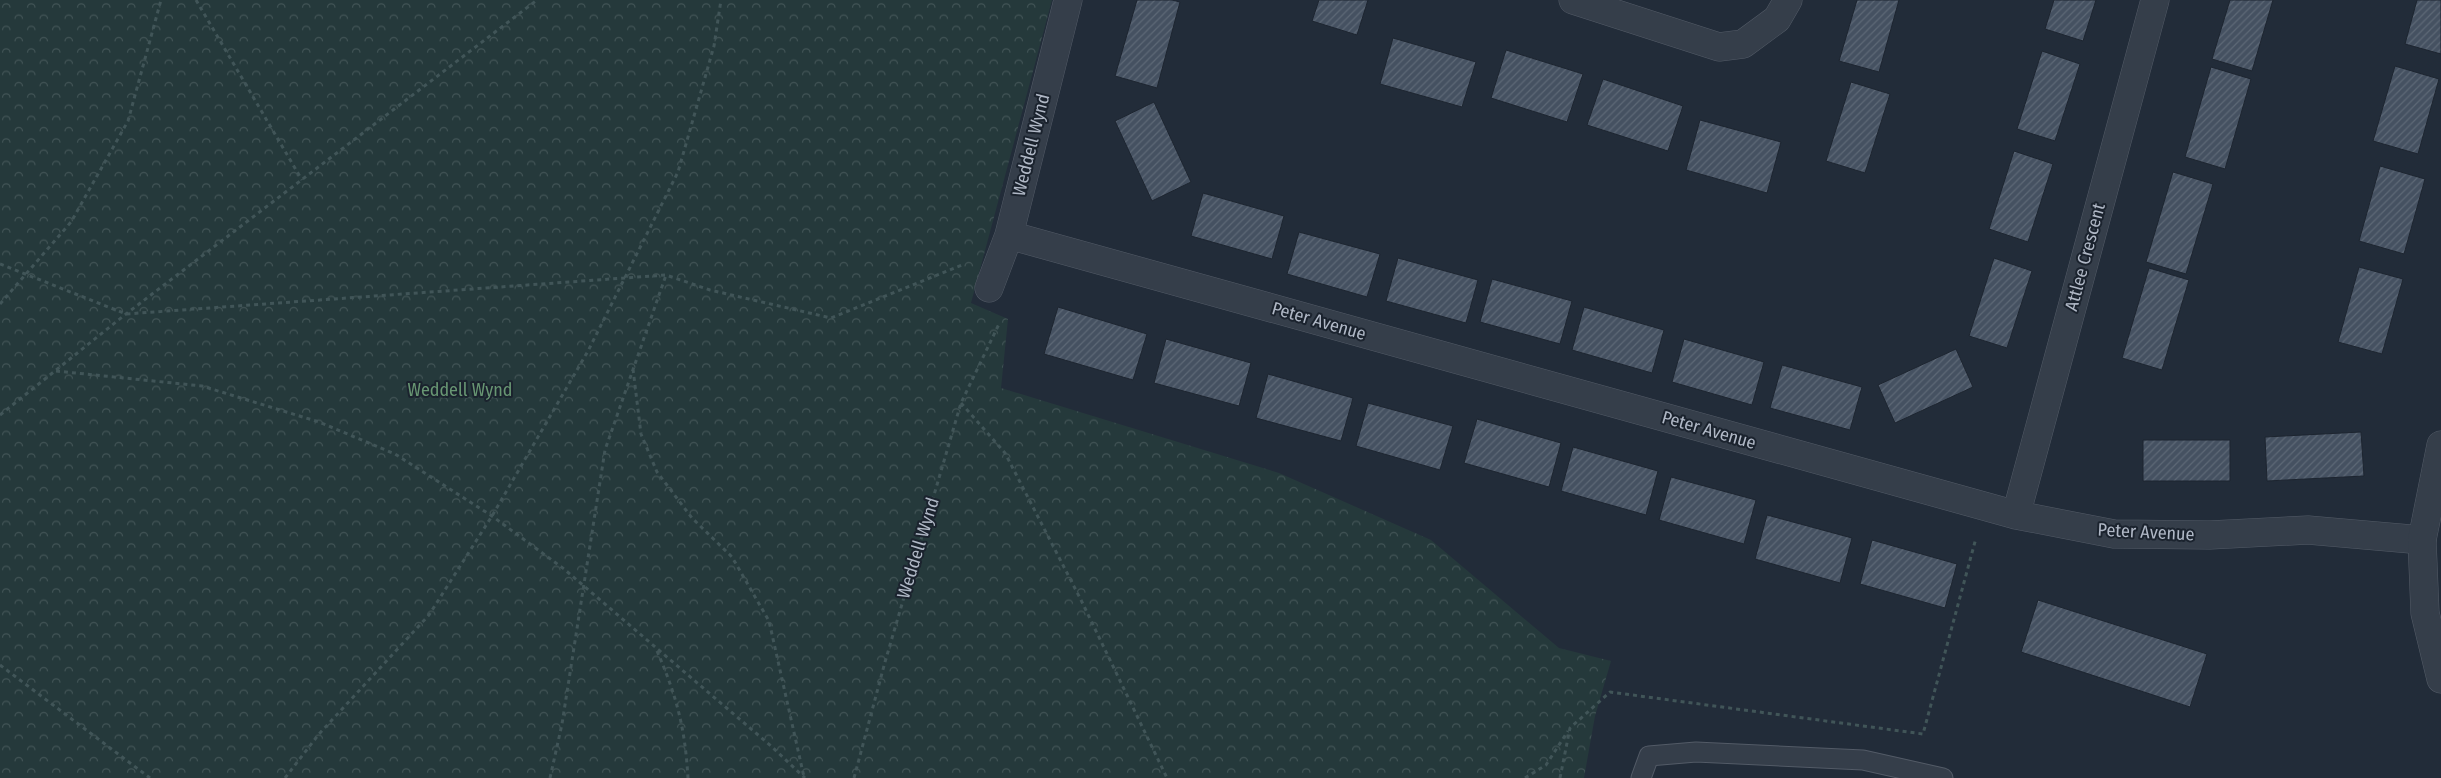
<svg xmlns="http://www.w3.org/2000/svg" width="2441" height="778" font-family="'Fira Sans Condensed',sans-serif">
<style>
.park{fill:url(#park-crowns)}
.building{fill:url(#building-hatch);stroke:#1d2530}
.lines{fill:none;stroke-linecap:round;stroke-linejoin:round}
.service-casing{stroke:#535b67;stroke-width:21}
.minor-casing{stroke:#535b67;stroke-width:29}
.tertiary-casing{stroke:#535b67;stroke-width:29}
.path{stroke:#415558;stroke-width:3;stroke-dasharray:4 4;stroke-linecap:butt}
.service{stroke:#353e4a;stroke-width:19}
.minor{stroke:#353e4a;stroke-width:28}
.tertiary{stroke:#353e4a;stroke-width:28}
.labels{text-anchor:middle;stroke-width:4;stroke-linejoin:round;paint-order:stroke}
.street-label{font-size:18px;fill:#b0b8c6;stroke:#1b232e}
.park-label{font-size:18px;fill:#689673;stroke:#1b232e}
</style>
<defs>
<pattern id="park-crowns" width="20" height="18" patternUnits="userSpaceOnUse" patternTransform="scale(1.25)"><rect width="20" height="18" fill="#25393b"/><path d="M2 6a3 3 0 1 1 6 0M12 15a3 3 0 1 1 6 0" fill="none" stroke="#425456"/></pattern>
<pattern id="building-hatch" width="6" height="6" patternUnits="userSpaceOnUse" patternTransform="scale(1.25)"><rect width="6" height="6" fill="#455161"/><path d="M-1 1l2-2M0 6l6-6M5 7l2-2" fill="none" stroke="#5d6876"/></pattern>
</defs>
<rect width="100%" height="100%" fill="#222c39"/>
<path class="park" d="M 0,0 L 1052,0 L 971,303 L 1008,319 L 1001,388 L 1279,473 L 1431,540 L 1559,648 L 1611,661 L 1595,716 L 1584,778 L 0,778 Z"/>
<path class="building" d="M 1137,0 L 1172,0 L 1180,2 L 1157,88 L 1115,76 Z
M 1319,0 L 1368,0 L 1357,35 L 1312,21 Z
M 1857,0 L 1899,0 L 1879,72 L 1839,61 Z
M 2054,0 L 2096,0 L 2083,41 L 2045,29 Z
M 2230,0 L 2273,0 L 2252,71 L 2212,59 Z
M 2417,0 L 2441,0 L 2441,54 L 2405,44 Z
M 1393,38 L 1476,62 L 1462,107 L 1380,84 Z
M 1506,50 L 1583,74 L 1567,122 L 1491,98 Z
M 2042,51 L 2080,64 L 2055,141 L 2017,129 Z
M 2395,66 L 2439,79 L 2418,154 L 2373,141 Z
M 2211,67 L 2251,79 L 2225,169 L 2185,157 Z
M 1603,79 L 1683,106 L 1668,151 L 1587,125 Z
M 1851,82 L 1890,94 L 1865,173 L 1826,161 Z
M 1154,102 L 1191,182 L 1152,201 L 1115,121 Z
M 1700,120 L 1781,142 L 1767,193 L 1686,170 Z
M 2014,151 L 2053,164 L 2028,242 L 1989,229 Z
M 2380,166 L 2425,179 L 2404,254 L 2359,241 Z
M 2173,172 L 2213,184 L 2186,274 L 2146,262 Z
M 1203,193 L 1284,216 L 1272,259 L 1191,236 Z
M 1299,232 L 1380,254 L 1367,297 L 1287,274 Z
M 1398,258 L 1478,280 L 1466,323 L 1386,301 Z
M 1994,258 L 2032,271 L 2007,348 L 1969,336 Z
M 2359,267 L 2403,279 L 2382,354 L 2338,342 Z
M 2149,268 L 2189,280 L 2162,370 L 2122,358 Z
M 1492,279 L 1572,301 L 1560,344 L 1480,322 Z
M 1058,307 L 1147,334 L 1133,380 L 1044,354 Z
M 1584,307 L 1664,330 L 1652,373 L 1572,350 Z
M 1166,339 L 1251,363 L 1239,406 L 1154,383 Z
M 1684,339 L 1764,362 L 1752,405 L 1672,382 Z
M 1956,349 L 1973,387 L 1895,423 L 1878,385 Z
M 1782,365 L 1862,387 L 1850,430 L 1770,408 Z
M 1268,374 L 1353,398 L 1341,441 L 1256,418 Z
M 1368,403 L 1453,426 L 1440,470 L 1356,446 Z
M 1477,419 L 1561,443 L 1549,487 L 1464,463 Z
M 2361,432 L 2364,476 L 2267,481 L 2265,437 Z
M 2143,440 L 2230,440 L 2230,481 L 2143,481 Z
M 1573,447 L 1658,471 L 1646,515 L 1561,491 Z
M 1671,477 L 1756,500 L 1744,544 L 1659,520 Z
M 1767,515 L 1852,538 L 1840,583 L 1755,559 Z
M 1872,540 L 1957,564 L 1945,608 L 1860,584 Z
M 2038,600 L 2207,654 L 2190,707 L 2021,652 Z"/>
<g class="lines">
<g class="service-casing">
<path id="service" d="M 1641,778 L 1649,756 L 1696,752 L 1863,760 L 1943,778"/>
</g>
<g class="minor-casing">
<path id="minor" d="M 1573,0 L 1719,47 L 1743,44 L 1777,19 L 1788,0
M 1009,235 L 2016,515 L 2114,534 L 2210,535 L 2308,530 L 2422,540
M 989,288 L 1009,235 L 1068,0
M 2016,515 L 2155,0"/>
</g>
<g class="tertiary-casing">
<path id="tertiary" d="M 2441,445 L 2422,540 L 2425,613 L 2441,679"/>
</g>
<path class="path" d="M 196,0 L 302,180
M 0,264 L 126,314 L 666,275 L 710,290 L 831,318 L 962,265
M 0,304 L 71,222 L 128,121 L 161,0
M 633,369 L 641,434 L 657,472 L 692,518 L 732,557 L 769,621 L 804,777
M 56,371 L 202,386 L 319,422 L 395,454 L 492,516 L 564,569 L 771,746 L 805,778
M 961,403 L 1005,453 L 1081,600 L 1167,778
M 0,415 L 126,314 L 537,0
M 657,651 C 677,697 685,728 688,778
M 0,665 L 150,778
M 285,778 L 319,734 L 429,615 L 492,516 L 588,351 L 678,172 L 714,46 L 721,0
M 550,778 L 562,724 L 605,450 L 666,275
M 854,778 L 885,662 L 961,403 L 999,324
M 1525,778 L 1546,765 L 1568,731
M 1560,778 L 1570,728 L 1610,692 L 1923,734 L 1976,538"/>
<use href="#service" class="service"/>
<use href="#minor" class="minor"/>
<use href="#tertiary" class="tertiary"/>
</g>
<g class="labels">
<g class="street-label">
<text transform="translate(1031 145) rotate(-76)" y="6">Weddell Wynd</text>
<text transform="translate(2085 257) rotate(-75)" y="6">Attlee Crescent</text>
<text transform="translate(1319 321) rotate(16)" y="6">Peter Avenue</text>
<text transform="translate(1709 430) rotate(16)" y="6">Peter Avenue</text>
<text transform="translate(2146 532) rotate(3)" y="6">Peter Avenue</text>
<text transform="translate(918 548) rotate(-73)" y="6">Weddell Wynd</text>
</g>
<g class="park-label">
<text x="460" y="396">Weddell Wynd</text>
</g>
</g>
</svg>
